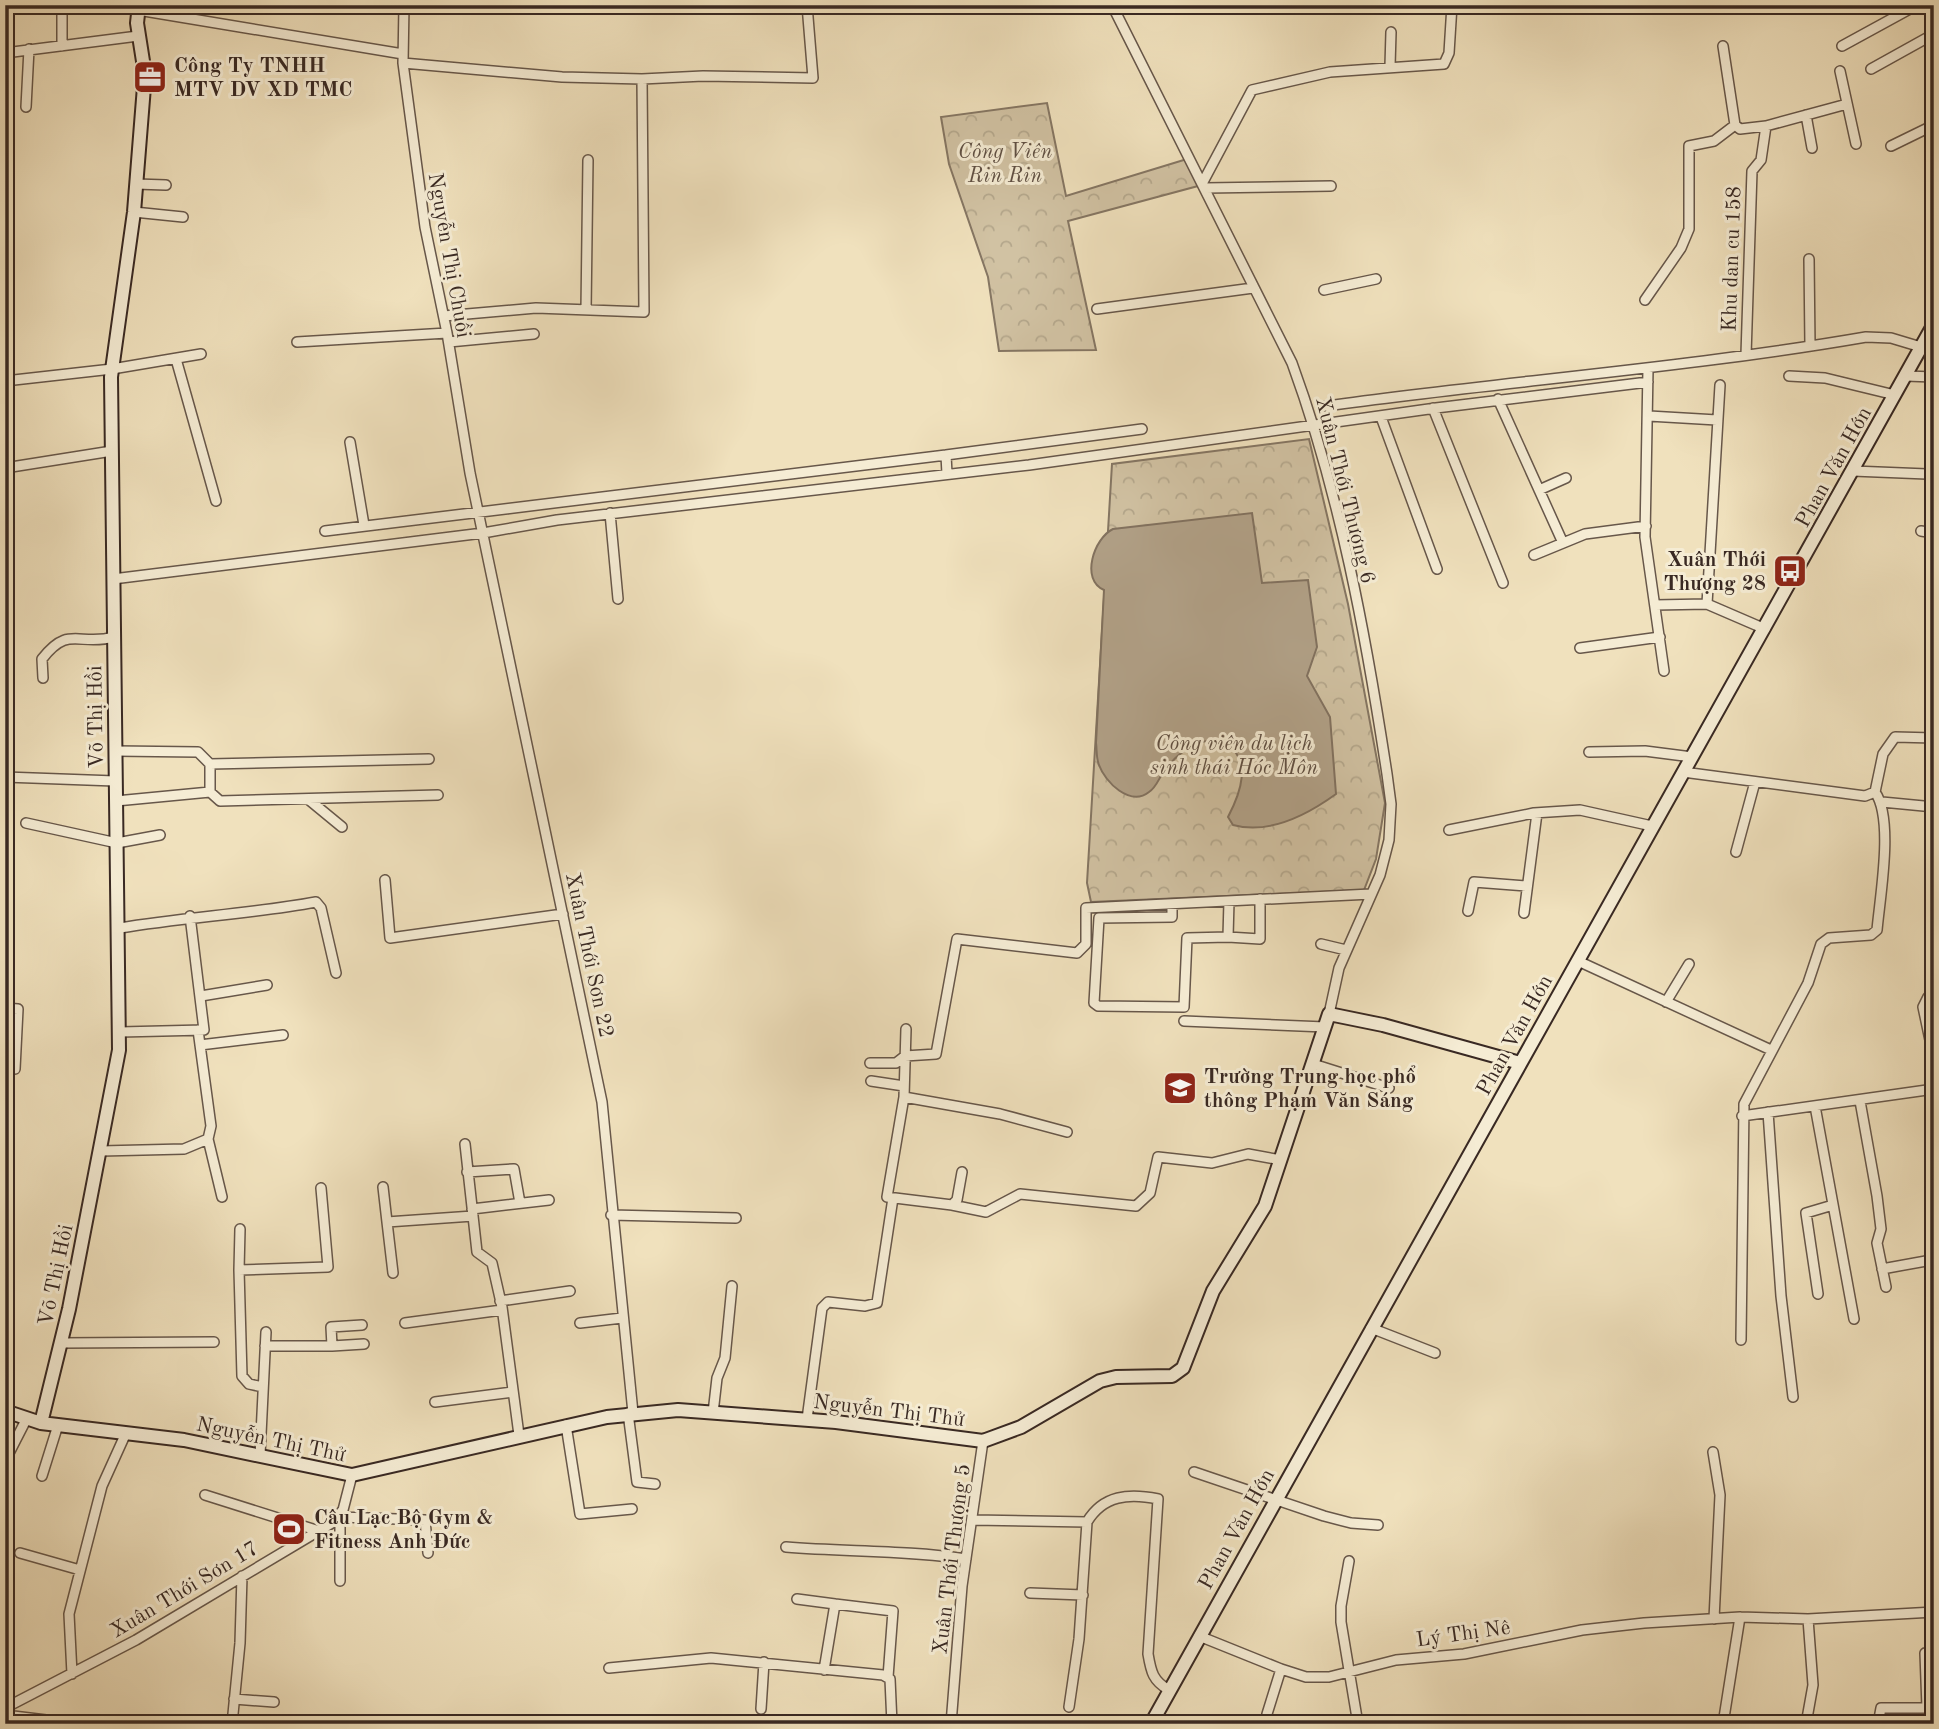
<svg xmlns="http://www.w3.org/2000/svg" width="1939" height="1729" font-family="'Old Standard TT',serif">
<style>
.forest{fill:url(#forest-crowns);stroke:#857663;stroke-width:2}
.water{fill:#b2a289;stroke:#827260;stroke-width:2}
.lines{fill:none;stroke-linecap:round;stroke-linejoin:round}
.street-casing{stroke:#67574a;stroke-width:12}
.secondary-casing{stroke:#392923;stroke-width:16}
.street{stroke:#f5ecd4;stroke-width:9}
.secondary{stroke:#f5ecd4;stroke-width:12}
.labels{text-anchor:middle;stroke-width:6;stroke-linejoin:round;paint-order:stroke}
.poi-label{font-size:21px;font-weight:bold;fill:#392923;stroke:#f5ecd4;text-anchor:start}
.park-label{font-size:21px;font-style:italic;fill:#5f4f43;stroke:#f5ecd4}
.street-label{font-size:21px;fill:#392923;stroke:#f5ecd4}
</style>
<defs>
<pattern id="forest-crowns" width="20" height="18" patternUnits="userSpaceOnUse" patternTransform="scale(1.75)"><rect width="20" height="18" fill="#d1c2a3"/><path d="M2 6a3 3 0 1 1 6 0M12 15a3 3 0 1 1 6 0" fill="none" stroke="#b4a78c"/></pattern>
</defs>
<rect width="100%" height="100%" fill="#f0e1bd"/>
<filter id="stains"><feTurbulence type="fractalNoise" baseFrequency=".00286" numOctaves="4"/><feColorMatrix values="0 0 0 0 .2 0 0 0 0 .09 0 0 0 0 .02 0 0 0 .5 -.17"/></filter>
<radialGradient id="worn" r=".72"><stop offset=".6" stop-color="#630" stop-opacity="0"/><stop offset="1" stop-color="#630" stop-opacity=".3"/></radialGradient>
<path class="forest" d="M 1047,103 L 1066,196 L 1187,159 L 1198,186 L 1068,221 L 1096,350 L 999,351 L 988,277 L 949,164 L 941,117 Z
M 1309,439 L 1348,604 L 1385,803 L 1376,859 L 1364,890 L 1091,902 L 1087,883 L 1112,464 Z"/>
<path class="water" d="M 1252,513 L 1262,583 L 1308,580 L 1317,647 L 1307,676 L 1330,717 L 1336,794 C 1307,815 1270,835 1233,825 L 1228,817 C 1241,792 1252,762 1226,742 C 1202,735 1179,751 1165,770 C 1159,777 1157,787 1149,792 C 1130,807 1105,782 1099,765 C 1096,758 1097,750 1096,743 L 1104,590 C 1080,580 1094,538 1113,529 Z"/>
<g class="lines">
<g class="street-casing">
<path id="street" d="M 404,5 L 403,63 L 425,227 L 447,333 L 470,473 L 602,1102 L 633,1413
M 1112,5 L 1292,363 C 1340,494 1366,636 1387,774 L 1391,804 L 1389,840 L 1380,875 L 1339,968 L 1329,1014
M 1162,5 L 1164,9
M 1335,5 L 1336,9
M 138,10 L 403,54
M 62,46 L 62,5
M 1723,46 L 1735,125 L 1740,129 L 1766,126
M 1842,46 L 1917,5
M 5,53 L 138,36
M 403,63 L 562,77 L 642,79
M 1390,66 L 1391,32
M 1871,69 L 1934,34
M 1840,71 L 1856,144
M 1931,84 L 1934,82
M 26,107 L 29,49
M 1806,115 L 1812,148
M 1891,146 L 1934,125
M 1203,182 L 1252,90 L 1330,72 L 1444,64 L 1449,53 L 1452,5
M 136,184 L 166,185
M 1206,188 L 1331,186
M 134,212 L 183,217
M 1809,259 L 1810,346
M 1324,290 L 1376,279
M 1645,300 L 1681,248 L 1689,229 L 1689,146 L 1714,141 L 1735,125
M 1097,309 L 1253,288
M 586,310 L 588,160
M 444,316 L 536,308 L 644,312 L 642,79 L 703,76 L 813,78 L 807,5
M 297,342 L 447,333
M 449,342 L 534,334
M 1746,355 L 1752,171 L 1761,160 L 1766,126 L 1847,104
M 176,359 L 216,501
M 1648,369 L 1645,537 L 1664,671
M 1789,376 L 1825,378 L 1895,395
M 1906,376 L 1934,377
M 5,381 L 112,369 L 201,354
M 1498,399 L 1563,543
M 1326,406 C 1506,381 1687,368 1866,337 L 1891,338 L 1921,347
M 1433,408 L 1503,583
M 1649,416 L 1717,420
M 1381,417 L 1437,569
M 350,442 L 364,525
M 946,455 L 1142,429
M 5,468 L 112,451
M 1853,471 L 1927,474
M 1539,490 L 1566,478
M 610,513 L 618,599
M 325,531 L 946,455 L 947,474
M 1921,531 L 1934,533
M 1534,555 L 1585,534 L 1646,526
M 113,579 L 483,533 L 557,520 L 1029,465 L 1436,408 L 1648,382
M 1707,604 L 1720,385
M 1655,605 L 1707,604 L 1765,629
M 1580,648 L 1660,637
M 43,678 L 42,659 C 69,624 79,647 114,637
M 116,751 L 198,752 L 210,764
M 1589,752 L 1645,751 L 1692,757
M 1683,772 L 1865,796 L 1875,792 L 1883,754 L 1895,737 L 1934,738
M 5,777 L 115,781
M 210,792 L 210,764 L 429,759
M 308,799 L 342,827
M 116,801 L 210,792 L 220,801 L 438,795
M 1882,802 L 1934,807
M 26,823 L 117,843 L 160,835
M 1449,830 L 1534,813 L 1580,810 L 1652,826
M 1736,852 L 1755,782
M 385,880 L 390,938 L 563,914
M 1172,904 L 1172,917 L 1099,918 L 1094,1003 L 1098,1006 L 1184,1007 L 1187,938 L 1228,937 L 1229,901
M 1468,911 L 1474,882 L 1527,886
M 1524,913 L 1537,813
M 120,928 C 185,917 251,914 316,902 L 321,908 L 336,973
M 1228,937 L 1260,939 L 1260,899
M 1321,944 L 1346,950
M 1578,961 L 1771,1050
M 1934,995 L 1928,997 L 1923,1007 L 1934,1059
M 201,996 L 267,985
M 1666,1002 L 1689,964
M 5,1008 L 18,1009 L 15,1069 L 5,1069
M 1184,1021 L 1325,1027
M 198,1030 L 211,1126 L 208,1139
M 120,1032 L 204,1030 L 190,916
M 200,1045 L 283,1035
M 870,1063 L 896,1063 L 905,1056 L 936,1054 L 957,939 L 1077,953 L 1086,944 L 1086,908 L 1371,894
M 1313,1064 L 1389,1088
M 871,1081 L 904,1086
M 904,1097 L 906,1029
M 1860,1101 L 1877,1196 L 1881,1229 L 1877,1243 L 1886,1287
M 1815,1106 L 1854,1319
M 1768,1112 L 1781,1296 L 1793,1397
M 1742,1116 L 1934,1089
M 465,1144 L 477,1252 L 492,1263 L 502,1307 L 519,1435
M 101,1151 L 184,1149 L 208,1139 L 222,1197
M 467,1172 L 514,1169 L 520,1203
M 962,1172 L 957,1200 L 952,1205 L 887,1197 L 904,1097 L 1000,1114 L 1067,1132
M 383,1187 L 387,1222
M 952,1205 L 986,1212 L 1020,1194 L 1136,1206 L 1150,1193 L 1158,1157 L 1212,1163 L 1248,1154 L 1281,1160
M 472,1209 L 549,1200
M 611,1215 L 736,1218
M 1882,1269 L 1926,1261
M 239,1270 L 240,1229
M 393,1273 L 387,1222 L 473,1216
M 1818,1294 L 1806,1213 L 1833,1205
M 500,1301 L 570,1291
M 405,1323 L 502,1310
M 580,1323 L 622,1318
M 1371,1328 L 1435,1353
M 1741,1340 L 1744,1104 L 1808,983 L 1821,944 L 1829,938 L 1871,935 L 1877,930 C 1880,896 1894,819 1875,792
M 61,1343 L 214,1342
M 265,1346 L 332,1346 L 331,1327 L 362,1325
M 332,1346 L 364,1344
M 263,1387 L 249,1384 L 242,1376 L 239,1270 L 328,1267 L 321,1188
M 435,1402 L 513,1392
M 628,1413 L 637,1482 L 655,1484
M 713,1413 L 717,1378 L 725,1358 L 732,1286
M 807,1419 L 822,1308 L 828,1302 L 865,1306 L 877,1303 L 893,1198
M 566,1425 L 580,1514 L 632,1509
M 1713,1452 L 1720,1495 L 1714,1619
M 260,1455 L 266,1332
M 5,1461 L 27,1418
M 1194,1472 L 1324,1516 L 1351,1523 L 1378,1525
M 42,1476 L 58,1425
M 205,1495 L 319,1531
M 973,1520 L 1087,1522 C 1103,1495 1129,1493 1158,1499 L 1148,1654 C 1151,1672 1153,1681 1169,1690
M 786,1547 C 847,1552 906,1550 966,1559
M 20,1553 L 80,1570
M 1349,1561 L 1341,1606 L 1341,1622 L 1358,1724
M 340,1581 L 340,1517 L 425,1520 L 428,1553
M 1030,1593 L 1083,1595
M 797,1599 L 835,1604 L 824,1670
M 835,1604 L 893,1611 L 888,1677
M 1199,1636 L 1281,1669 L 1306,1677 L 1329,1677 L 1396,1660 L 1464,1654 L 1582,1630 L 1644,1623 L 1740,1617 L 1808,1619 L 1934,1612
M 1925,1653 L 1927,1708
M 609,1668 L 711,1658 L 883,1675 L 890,1679 L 892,1724
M 72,1674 L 69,1614 L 102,1486 L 126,1433
M 234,1699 L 274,1702
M 1069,1707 L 1079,1639 L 1087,1522
M 5,1708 L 136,1640 L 332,1523 L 343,1510 L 352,1475
M 761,1709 L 764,1662
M 5,1715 L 79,1724
M 232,1724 L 240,1643 L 242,1576
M 951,1724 L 962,1586 L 983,1441
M 1276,1724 L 1268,1719 L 1267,1714 L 1281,1669
M 1723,1724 L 1740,1617
M 1806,1724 L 1813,1685 L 1808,1619
M 1878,1724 L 1881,1708 L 1934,1708"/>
</g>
<g class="secondary-casing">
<path id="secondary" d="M 5,1411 L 41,1423 L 184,1440 L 352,1475 L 607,1417 L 678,1410 L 836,1422 L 983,1441 L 1021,1427 L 1100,1381 L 1116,1377 L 1172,1376 L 1183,1368 L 1213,1291 L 1265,1206 L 1329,1014 L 1383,1025 L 1520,1063
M 41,1423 L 69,1309 L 119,1050 L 111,377 L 134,212 L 145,74 L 137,23 L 139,5
M 1151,1724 L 1934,324"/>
</g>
<use href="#street" class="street"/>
<use href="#secondary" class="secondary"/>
</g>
<defs>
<g id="office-square" transform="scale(1.75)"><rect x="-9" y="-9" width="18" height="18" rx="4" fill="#8f2418" stroke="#f5ecd4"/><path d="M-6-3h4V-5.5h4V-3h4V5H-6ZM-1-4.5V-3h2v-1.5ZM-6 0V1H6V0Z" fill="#fff"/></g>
<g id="bus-square" transform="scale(1.75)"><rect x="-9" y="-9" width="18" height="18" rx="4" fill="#8f2418" stroke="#f5ecd4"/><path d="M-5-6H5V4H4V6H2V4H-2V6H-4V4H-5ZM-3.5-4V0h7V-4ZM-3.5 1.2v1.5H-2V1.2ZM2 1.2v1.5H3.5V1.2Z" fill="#fff"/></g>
<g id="school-square" transform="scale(1.75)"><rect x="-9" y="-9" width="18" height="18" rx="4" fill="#8f2418" stroke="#f5ecd4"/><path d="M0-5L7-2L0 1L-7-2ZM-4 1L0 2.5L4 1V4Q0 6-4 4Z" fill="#fff"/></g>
<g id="stadium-square" transform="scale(1.75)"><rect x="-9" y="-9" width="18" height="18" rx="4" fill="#8f2418" stroke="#f5ecd4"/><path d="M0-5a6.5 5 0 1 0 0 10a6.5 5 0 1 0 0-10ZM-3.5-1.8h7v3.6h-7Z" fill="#fff"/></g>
</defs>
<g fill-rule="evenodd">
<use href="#office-square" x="150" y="77"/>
<use href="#bus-square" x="1790" y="571"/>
<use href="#school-square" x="1180" y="1088"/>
<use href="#stadium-square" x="289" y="1529"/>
</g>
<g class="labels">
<g class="poi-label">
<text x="174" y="72">Công Ty TNHH<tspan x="174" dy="24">MTV DV XD TMC</tspan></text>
<text x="1766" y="566" text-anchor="end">Xuân Thới<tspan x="1766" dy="24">Thượng 28</tspan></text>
<text x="1204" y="1083">Trường Trung học phổ<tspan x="1204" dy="24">thông Phạm Văn Sáng</tspan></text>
<text x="314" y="1524">Câu Lạc Bộ Gym &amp;<tspan x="314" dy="24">Fitness Anh Đức</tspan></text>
</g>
<g class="park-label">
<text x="1005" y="158">Công Viên<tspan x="1005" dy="24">Rin Rin</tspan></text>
<text x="1234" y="750">Công viên du lịch<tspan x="1234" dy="24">sinh thái Hóc Môn</tspan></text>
</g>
<g class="street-label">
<text transform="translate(450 255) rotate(80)" y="7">Nguyễn Thị Chuồi</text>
<text transform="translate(1731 259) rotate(-88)" y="7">Khu dan cu 158</text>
<text transform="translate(1833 467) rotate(-61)" y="7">Phan Văn Hớn</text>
<text transform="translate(1346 490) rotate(76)" y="7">Xuân Thới Thượng 6</text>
<text transform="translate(95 717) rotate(-91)" y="7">Võ Thị Hồi</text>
<text transform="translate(590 955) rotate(78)" y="7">Xuân Thới Sơn 22</text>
<text transform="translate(1514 1035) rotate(-61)" y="7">Phan Văn Hớn</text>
<text transform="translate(55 1275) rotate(-78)" y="7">Võ Thị Hồi</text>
<text transform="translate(889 1410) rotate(7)" y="7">Nguyễn Thị Thử</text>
<text transform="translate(271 1439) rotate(12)" y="7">Nguyễn Thị Thử</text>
<text transform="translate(1236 1529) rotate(-61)" y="7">Phan Văn Hớn</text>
<text transform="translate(951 1559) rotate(-83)" y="7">Xuân Thới Thượng 5</text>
<text transform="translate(184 1589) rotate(-31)" y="7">Xuân Thới Sơn 17</text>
<text transform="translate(1463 1633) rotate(-8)" y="7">Lý Thị Nê</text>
</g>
</g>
<rect width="1939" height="1729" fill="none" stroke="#f0e1bd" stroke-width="28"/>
<rect x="7" y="7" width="1925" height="1715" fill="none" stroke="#392923" stroke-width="3.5"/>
<rect x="14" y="14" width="1911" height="1701" fill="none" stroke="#392923" stroke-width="2"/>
<rect width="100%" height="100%" filter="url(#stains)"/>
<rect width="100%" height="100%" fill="url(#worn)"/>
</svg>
